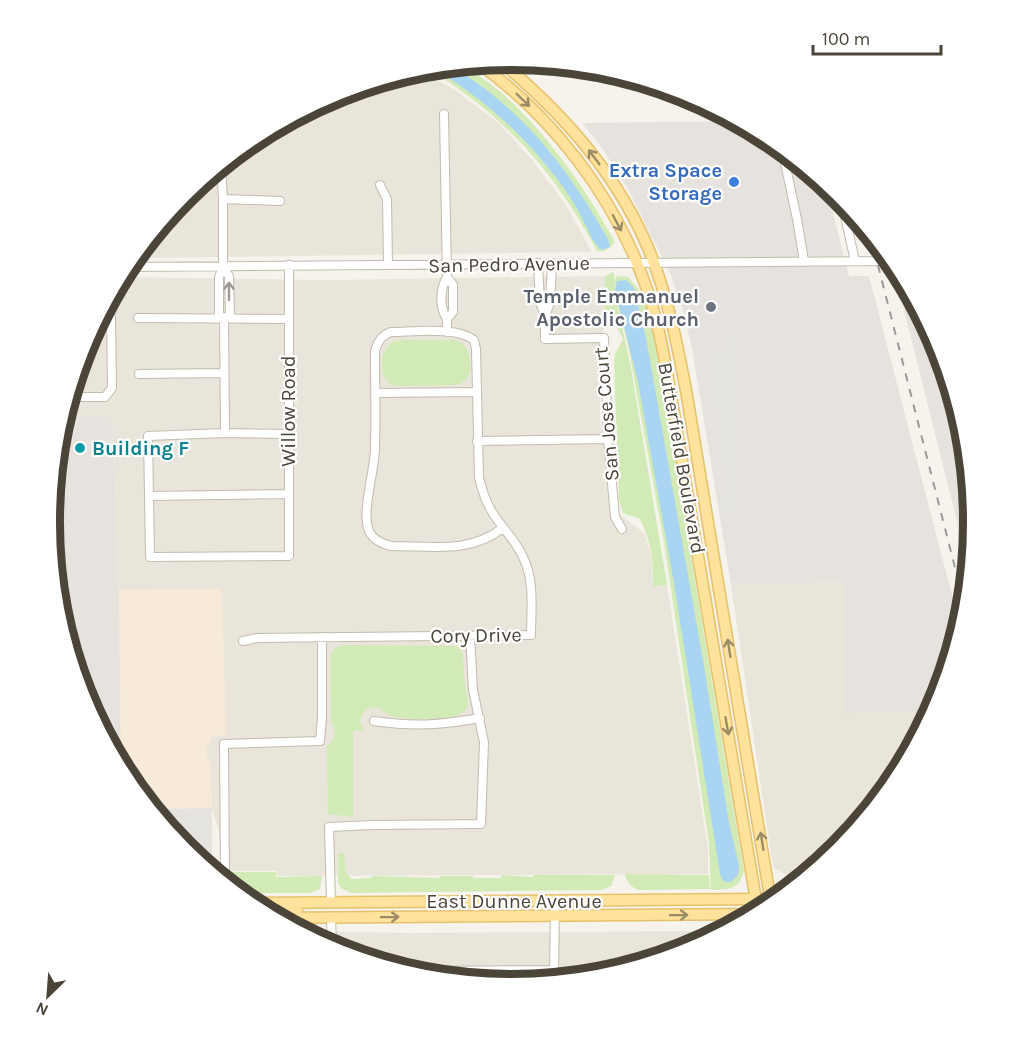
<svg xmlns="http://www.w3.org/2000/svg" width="1023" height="1044" font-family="Karla,sans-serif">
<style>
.residential{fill:#eae5da}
.commercial{fill:#f7ead8}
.industrial{fill:#e6e2dd}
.green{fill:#d2eab5}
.parking{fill:#e5e3e0}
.water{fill:#a9d4f2}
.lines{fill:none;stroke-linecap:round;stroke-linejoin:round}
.minor-casing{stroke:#c2bbae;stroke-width:10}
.major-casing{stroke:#e6c16a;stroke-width:13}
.minor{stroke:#fff;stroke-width:8}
.major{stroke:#ffe39c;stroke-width:10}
.rail{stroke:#9a9a9a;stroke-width:2;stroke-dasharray:8 8;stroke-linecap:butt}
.oneway{stroke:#9c8c66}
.oneway2{stroke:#9c9892}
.shop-dot{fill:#3f7fe0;stroke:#fff;stroke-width:2}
.worship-dot{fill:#6b7280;stroke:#fff;stroke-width:2}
.culture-dot{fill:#0f9aa8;stroke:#fff;stroke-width:2}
.labels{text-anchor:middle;stroke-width:4.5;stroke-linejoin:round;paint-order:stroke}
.shop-label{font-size:20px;font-weight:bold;fill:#366cbe;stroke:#fff;text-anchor:end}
.street-label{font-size:20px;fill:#4b4439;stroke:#fff}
.worship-label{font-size:20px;font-weight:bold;fill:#5b616d;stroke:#fff;text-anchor:end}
.culture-label{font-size:20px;font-weight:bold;fill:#0d838f;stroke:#fff;text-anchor:start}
.rim{fill:none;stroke:#4b4439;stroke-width:8}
</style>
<rect width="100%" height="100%" fill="#f6f3ec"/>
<path class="residential" d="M 419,70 L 455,90 L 499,123 L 533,161 L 566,205 L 592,252 L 133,258 L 185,195 L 255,138 L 335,95 Z
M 605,276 L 604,324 L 600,352 L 600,421 L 612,485 L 615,511 L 644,533 L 651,553 L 653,586 L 667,585 L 708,849 L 708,874 L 277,876 L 276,871 L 230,871 L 212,808 L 210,762 L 207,757 L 206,748 L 212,737 L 225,734 L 222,590 L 119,590 L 113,417 L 63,416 L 85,345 L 121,277 L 328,280 Z
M 843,582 L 846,713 L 931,712 L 895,779 L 838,849 L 803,877 L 790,877 L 773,867 L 731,585 Z
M 301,931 L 409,933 L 690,931 L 697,944 L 688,949 L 601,975 L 511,984 L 421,975 L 334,949 Z"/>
<path class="commercial" d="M 222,589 L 226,734 L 212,737 L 206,748 L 207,757 L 210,762 L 212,808 L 152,809 L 127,778 L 121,766 L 119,590 Z"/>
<path class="industrial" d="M 737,121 L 768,138 L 826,185 L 849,276 L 869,276 L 960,626 L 938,699 L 931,712 L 845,713 L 843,582 L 731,585 L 692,348 L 683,311 L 671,275 L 628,189 L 600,145 L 582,123 Z
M 891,259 L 896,266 L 938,346 L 965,432 L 973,522 L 969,569 Z
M 63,416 L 113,417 L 119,590 L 121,766 L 85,698 L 58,612 L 50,522 L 58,432 Z
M 212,808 L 212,871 L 185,848 L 152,809 Z"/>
<path class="green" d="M 463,65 C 477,75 492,84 504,95 C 550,137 585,188 615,242 C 609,249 606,252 597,251 C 555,172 504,114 426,68 Z
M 613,272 C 616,277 614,283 614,290 L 616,276 L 628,277 L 642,293 L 653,331 L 744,871 C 738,891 729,889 711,890 L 709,844 L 664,542 L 628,345 L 615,295 L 631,368 L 667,585 L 653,586 C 653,559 652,544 640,519 L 623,513 L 619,501 L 614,360 L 616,352 L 623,339 L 617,327 L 604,324 L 605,276 Z
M 399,340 L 454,340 C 474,344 477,382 456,385 L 395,386 C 375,380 379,343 399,340 Z
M 343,645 L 457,646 C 466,653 463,664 464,675 C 464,685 470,699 467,708 C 462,722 404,720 392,716 C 385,715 382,708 376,707 C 370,707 367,709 363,713 L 360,722 L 364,731 L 353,731 L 353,817 L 328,814 L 327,746 L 332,742 L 335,732 L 331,720 L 330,658 L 334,648 Z
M 338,853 L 344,853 L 346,873 L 352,879 L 371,878 L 372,876 L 439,878 L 440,876 L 473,876 L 473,878 L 501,878 L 501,875 L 533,877 L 533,875 L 615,875 L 611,886 L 601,890 L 351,893 L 341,888 L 338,883 Z
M 232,872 L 276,872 L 276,877 L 322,876 L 320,889 L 310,893 L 242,893 C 232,890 233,882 232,872 Z
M 625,874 L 709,875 L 710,889 L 639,890 C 631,887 627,883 625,874 Z"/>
<path class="parking" d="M 727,336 L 736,336 L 736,512 L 731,513 L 731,518 L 725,518 L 725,511 L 720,512 L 718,501 L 721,500 L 721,458 L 715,458 L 710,348 L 727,348 Z
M 208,812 L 207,867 L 183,847 L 184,813 Z"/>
<path class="water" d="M 451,66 C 523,109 567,167 608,239 L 610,247 L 602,250 C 592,243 589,231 583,220 C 577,208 569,195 561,184 C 524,135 485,99 432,68 Z
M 626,280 L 634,288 L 646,338 L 704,666 L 729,823 L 739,865 L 738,875 L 731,882 L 724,882 L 720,874 L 674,583 L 638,382 L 615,291 L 617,281 Z"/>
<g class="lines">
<g class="minor-casing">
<path id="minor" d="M 444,114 L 447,277 L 453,285 L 453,312 L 447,319 L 447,332
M 782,149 L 797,219 L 804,261
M 380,185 L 387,199 L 388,265
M 223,199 L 280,201
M 841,199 L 855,261
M 538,263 L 540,302 L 545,316
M 552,263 L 550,303 L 545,316 L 545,339 L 604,338 L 608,439 L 615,517 L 622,529
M 289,265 L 289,556 L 150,557 L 148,436 L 225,433 L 289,434
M 126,267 L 892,261
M 223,267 L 229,276 L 230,317
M 219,317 L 219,277 L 223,267 L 223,199 L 221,166
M 224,317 L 225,433
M 138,318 L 288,319
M 447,319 C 439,307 440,289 447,277
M 139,374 L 223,373
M 375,393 L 477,392
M 69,397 L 105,397 L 112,388 L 111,317 L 109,311 L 103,311
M 477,441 L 608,439
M 149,496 L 289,494
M 243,641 L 257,638 L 531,635 C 531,610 535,581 523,557 C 516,541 504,530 494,515 C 486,503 482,491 479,477 L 476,349 L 474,340 C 457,326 413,332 391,332 C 381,336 378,341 375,351 C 375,384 376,416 375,448 C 375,470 361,512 369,531 C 373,540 383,544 391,546 C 432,546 469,554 503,528
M 374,721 C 414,727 440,725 480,718
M 225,882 L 224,744 L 320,741 L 322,717 L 322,637
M 331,902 L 329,827 L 372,825 L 481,824 L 484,742 L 473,690 L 470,636
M 331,918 L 332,947
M 415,971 L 554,970
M 554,980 L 555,901"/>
</g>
<g class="major-casing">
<path id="major" d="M 500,61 C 562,112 618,175 649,250 C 668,297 678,347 687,396 L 771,903
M 478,63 C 552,116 613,195 644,281 C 656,312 662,345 668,378 L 758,912
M 251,903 L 762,899
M 268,913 L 274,910 L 297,910
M 277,918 L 753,914"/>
</g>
<use href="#minor" class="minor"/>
<use href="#major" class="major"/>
<path class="rail" d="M 870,234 L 965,607"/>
</g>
<defs><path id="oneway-shaft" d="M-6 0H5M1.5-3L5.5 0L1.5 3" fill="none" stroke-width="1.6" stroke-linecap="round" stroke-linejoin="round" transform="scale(1.5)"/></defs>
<g class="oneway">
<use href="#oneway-shaft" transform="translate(523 100) rotate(44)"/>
<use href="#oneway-shaft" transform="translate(594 157) rotate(-127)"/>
<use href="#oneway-shaft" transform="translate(617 223) rotate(62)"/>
<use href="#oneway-shaft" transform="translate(729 648) rotate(-99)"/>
<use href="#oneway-shaft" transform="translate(727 726) rotate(80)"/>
<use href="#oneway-shaft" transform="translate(762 841) rotate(-99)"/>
<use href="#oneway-shaft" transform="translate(679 915) rotate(-1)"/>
<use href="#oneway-shaft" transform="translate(390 917) rotate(-1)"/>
</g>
<use class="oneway2" href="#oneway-shaft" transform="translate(229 291) rotate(-90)"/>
<circle class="shop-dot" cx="734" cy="182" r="6"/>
<circle class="worship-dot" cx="711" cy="307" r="6"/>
<circle class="culture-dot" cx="80" cy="448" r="6"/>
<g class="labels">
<g class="shop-label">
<text x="722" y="177">Extra Space<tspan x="722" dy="23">Storage</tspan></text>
</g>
<g class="street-label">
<text transform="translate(509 264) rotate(-1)" y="7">San Pedro Avenue</text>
<text transform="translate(288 411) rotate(-90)" y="7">Willow Road</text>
<text transform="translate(606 414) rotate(-95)" y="7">San Jose Court</text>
<text transform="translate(682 458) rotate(80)" y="7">Butterfield Boulevard</text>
<text transform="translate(476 635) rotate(-1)" y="7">Cory Drive</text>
<text x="514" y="908">East Dunne Avenue</text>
</g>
<g class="worship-label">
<text x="699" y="303">Temple Emmanuel<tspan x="699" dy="23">Apostolic Church</tspan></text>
</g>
<g class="culture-label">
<text x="92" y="455">Building F</text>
</g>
</g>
<path d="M0 0H1023V1044H0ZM511 70H512A451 451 0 0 1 963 521V523A451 451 0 0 1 512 974H511A451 451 0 0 1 60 523V521A451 451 0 0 1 511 70Z" fill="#fff" fill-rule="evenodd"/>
<path class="rim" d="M511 70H512A451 451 0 0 1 963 521V523A451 451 0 0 1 512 974H511A451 451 0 0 1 60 523V521A451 451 0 0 1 511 70Z"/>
<g transform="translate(48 996) rotate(205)" stroke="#ffffff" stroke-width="4.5" paint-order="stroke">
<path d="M0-4.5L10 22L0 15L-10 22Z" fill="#4b4439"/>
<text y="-9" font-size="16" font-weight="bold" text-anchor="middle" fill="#4b4439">N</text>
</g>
<path d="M813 45v9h128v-9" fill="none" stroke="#4b4439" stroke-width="3"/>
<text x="822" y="45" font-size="18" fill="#4b4439" stroke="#ffffff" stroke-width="4.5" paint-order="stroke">100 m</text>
</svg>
